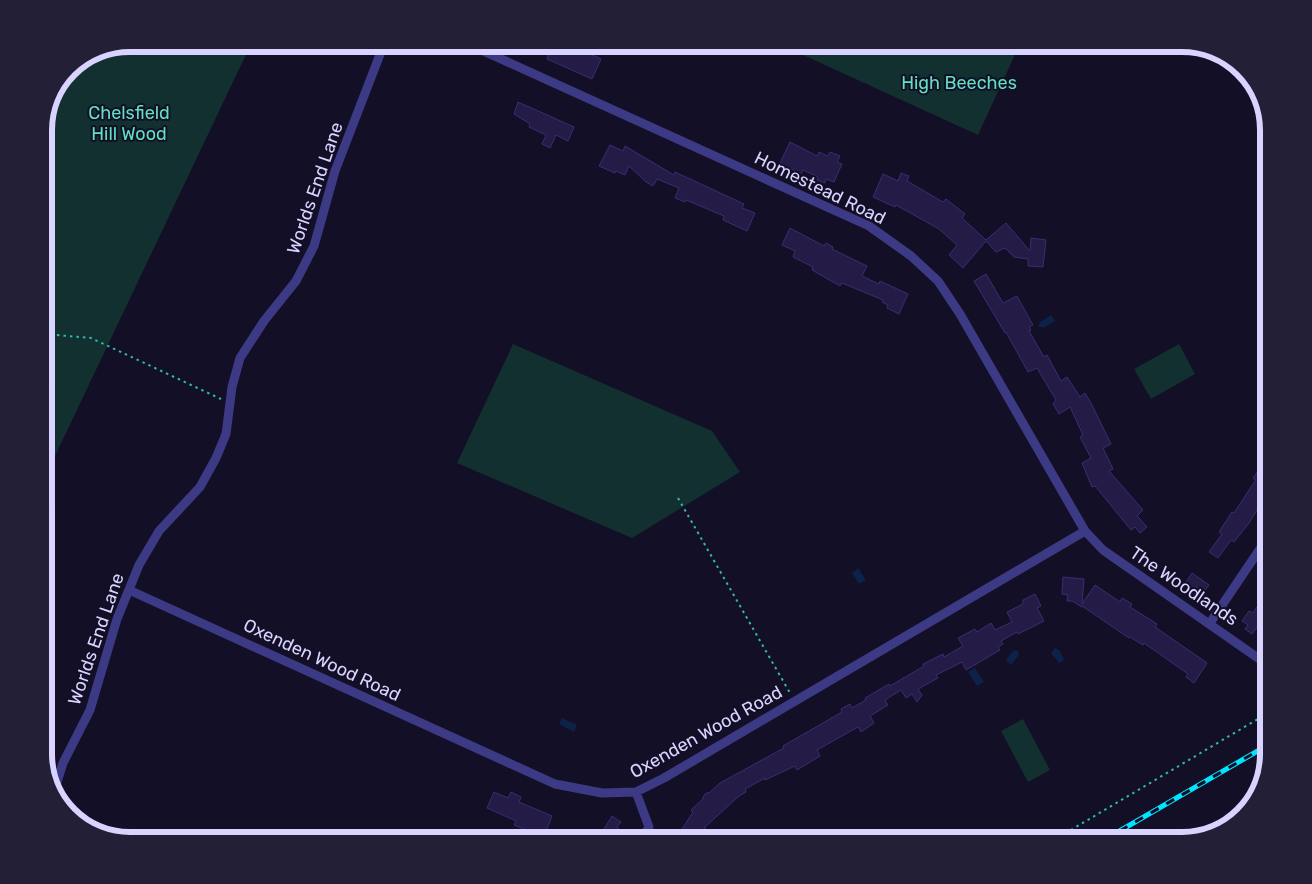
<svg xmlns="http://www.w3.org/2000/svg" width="1312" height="884" font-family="Rubik,sans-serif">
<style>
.green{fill:#12302f}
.water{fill:#0c2248}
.building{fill:#241b47;stroke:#3b2d73}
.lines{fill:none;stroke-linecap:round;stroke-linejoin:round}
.path{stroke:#2fb8b0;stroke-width:2;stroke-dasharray:2.5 4;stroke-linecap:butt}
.street{stroke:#3d3a85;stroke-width:9}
.rail-casing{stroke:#00e5ff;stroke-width:5}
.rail{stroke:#130f26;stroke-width:3;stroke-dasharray:9;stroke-linecap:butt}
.labels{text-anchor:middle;stroke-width:4;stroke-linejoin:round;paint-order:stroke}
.park-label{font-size:18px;fill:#5fe0c0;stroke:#130f26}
.street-label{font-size:18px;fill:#d9d4ff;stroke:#130f26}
.rim{fill:none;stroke:#d9d4ff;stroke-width:6}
</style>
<rect width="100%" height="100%" fill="#130f26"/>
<path class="green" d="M 130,44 L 251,44 L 46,475 L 44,474 L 44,125 L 69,69 L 98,50 Z
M 779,44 L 1020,44 L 978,135 Z
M 513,344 L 712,431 L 740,472 L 632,538 L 457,463 Z
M 1179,344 L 1195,374 L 1151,399 L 1134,369 Z
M 1023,719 L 1050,770 L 1028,782 L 1001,731 Z"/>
<path class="water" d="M 1051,315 L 1055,321 L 1043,328 L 1038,326 L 1040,322 Z
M 858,568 L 866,580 L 859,584 L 852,573 Z
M 1055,648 L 1059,650 L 1064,659 L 1062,662 L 1059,663 L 1051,653 Z
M 1015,650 L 1018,651 L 1019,655 L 1011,665 L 1006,660 L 1012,652 Z
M 975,668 L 984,682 L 977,686 L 968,672 Z
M 562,718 L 577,725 L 574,732 L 559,724 Z"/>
<path class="building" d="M 524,44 L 562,44 L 579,52 L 580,49 L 601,59 L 592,79 L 547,59 L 548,55 Z
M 518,102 L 574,127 L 568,141 L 556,135 L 550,148 L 542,144 L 546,135 L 529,127 L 530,124 L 514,114 Z
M 790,142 L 817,156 L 819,152 L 828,156 L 830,152 L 840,156 L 837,162 L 842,164 L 834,182 L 826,179 L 825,183 L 817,180 L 818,177 L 803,170 L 801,174 L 780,163 Z
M 610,145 L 623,151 L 625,146 L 674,175 L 675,172 L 744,204 L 742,208 L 755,213 L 747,231 L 723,220 L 724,216 L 686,200 L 685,202 L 675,198 L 679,188 L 657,179 L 653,186 L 646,182 L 629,166 L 625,175 L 616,171 L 615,173 L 599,166 Z
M 901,173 L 909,176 L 907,181 L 943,202 L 946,199 L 965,214 L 962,218 L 986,240 L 1006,223 L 1030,251 L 1031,238 L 1046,240 L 1043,267 L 1028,266 L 1028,259 L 1014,257 L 1005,248 L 996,252 L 986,241 L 963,268 L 949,255 L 957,245 L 939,229 L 896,205 L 895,207 L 873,197 L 883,174 L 898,181 Z
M 790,228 L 824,246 L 826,243 L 833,247 L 832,249 L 867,266 L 862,276 L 879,284 L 880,281 L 908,294 L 899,314 L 887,308 L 888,305 L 882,302 L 883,300 L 842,283 L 840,286 L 812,270 L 813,267 L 793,257 L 795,251 L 782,245 Z
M 986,274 L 1003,303 L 1017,296 L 1033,325 L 1029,327 L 1031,330 L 1029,331 L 1044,357 L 1047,355 L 1061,381 L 1067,377 L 1080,397 L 1085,393 L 1091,403 L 1111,444 L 1103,448 L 1113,469 L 1109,471 L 1143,510 L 1137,516 L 1147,527 L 1140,533 L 1135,527 L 1131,530 L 1095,486 L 1092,487 L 1082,463 L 1091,458 L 1080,437 L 1083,435 L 1070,407 L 1059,414 L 1053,404 L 1056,400 L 1037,368 L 1028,372 L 1006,332 L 1005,333 L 974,281 Z
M 1268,457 L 1268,499 L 1265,497 L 1249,523 L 1234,542 L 1231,540 L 1218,558 L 1209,552 L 1222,534 L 1219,532 L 1232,512 L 1234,513 L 1251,487 L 1256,480 L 1253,478 Z
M 1192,573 L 1209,585 L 1204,592 L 1196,587 L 1193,592 L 1184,585 Z
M 1063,577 L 1084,579 L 1082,604 L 1095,585 L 1120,602 L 1122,598 L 1132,604 L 1130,607 L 1157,624 L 1155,627 L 1207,663 L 1194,683 L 1186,677 L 1188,674 L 1144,643 L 1143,645 L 1130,637 L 1129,638 L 1082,606 L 1082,607 L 1072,601 L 1067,601 L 1068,595 L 1062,594 Z
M 1035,594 L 1041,606 L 1037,608 L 1044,621 L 1018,634 L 1017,632 L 1001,641 L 1003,644 L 998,647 L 1000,650 L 966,670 L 962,662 L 936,675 L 938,678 L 918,689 L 922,695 L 917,702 L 912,694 L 906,698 L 901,690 L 885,700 L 888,705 L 870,716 L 874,723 L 861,732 L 858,727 L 817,750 L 820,756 L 797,770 L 795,766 L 765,780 L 765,778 L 745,789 L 746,792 L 739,796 L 704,828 L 707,830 L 699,840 L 675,840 L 693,812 L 691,810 L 703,799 L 703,797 L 706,793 L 709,793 L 720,783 L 784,748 L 783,746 L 842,712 L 841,709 L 850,704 L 852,708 L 866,700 L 865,698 L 889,684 L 890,686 L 924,666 L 923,664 L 943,654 L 944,657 L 963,646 L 958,638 L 975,629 L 977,632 L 991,623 L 995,630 L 1012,622 L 1007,612 L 1023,604 L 1023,600 Z
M 1268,596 L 1268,621 L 1265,619 L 1262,620 L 1252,634 L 1245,629 L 1248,625 L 1242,621 L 1249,611 L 1253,613 L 1257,607 L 1259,609 Z
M 494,792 L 508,798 L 511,792 L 521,797 L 519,802 L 552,816 L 544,837 L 514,825 L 516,821 L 487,808 Z
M 612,816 L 621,822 L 617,827 L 619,829 L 614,840 L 604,840 L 599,837 Z"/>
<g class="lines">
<path class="path" d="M 44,334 L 91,338 L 221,399
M 678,498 L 790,693
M 1054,840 L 1268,713"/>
<path class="street" d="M 468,44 L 869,226 L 911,256 L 938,281 L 960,314 L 1085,531 L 1103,550 L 1268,665
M 129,590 L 555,784 L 602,793 L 636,792 L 664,778 L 1085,531
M 1210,623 L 1268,537
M 54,792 L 63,763 L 90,710 L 117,619 L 139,565 L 159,531 L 200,487 L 216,458 L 226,434 L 232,387 L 240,358 L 264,321 L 296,281 L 314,246 L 335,171 L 384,44
M 636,792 L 649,827 L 641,840"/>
<g class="rail-casing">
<path id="rail" d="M 1104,840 L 1268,745"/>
</g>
<use href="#rail" class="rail"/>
</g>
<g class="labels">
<g class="park-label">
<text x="959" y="89">High Beeches</text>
<text x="129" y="119">Chelsfield<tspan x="129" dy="21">Hill Wood</tspan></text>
</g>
<g class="street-label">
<text transform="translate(315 188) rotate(-71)" y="6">Worlds End Lane</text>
<text transform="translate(820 188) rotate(26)" y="6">Homestead Road</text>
<text transform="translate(1184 586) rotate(34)" y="6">The Woodlands</text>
<text transform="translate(96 639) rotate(-71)" y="6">Worlds End Lane</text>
<text transform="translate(322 660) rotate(25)" y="6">Oxenden Wood Road</text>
<text transform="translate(706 732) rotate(-29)" y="6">Oxenden Wood Road</text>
</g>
</g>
<path d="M0 0H1312V884H0ZM130 52H1182A78 78 0 0 1 1260 130V754A78 78 0 0 1 1182 832H130A78 78 0 0 1 52 754V130A78 78 0 0 1 130 52Z" fill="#231f37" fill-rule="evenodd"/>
<path class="rim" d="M130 52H1182A78 78 0 0 1 1260 130V754A78 78 0 0 1 1182 832H130A78 78 0 0 1 52 754V130A78 78 0 0 1 130 52Z"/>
</svg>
